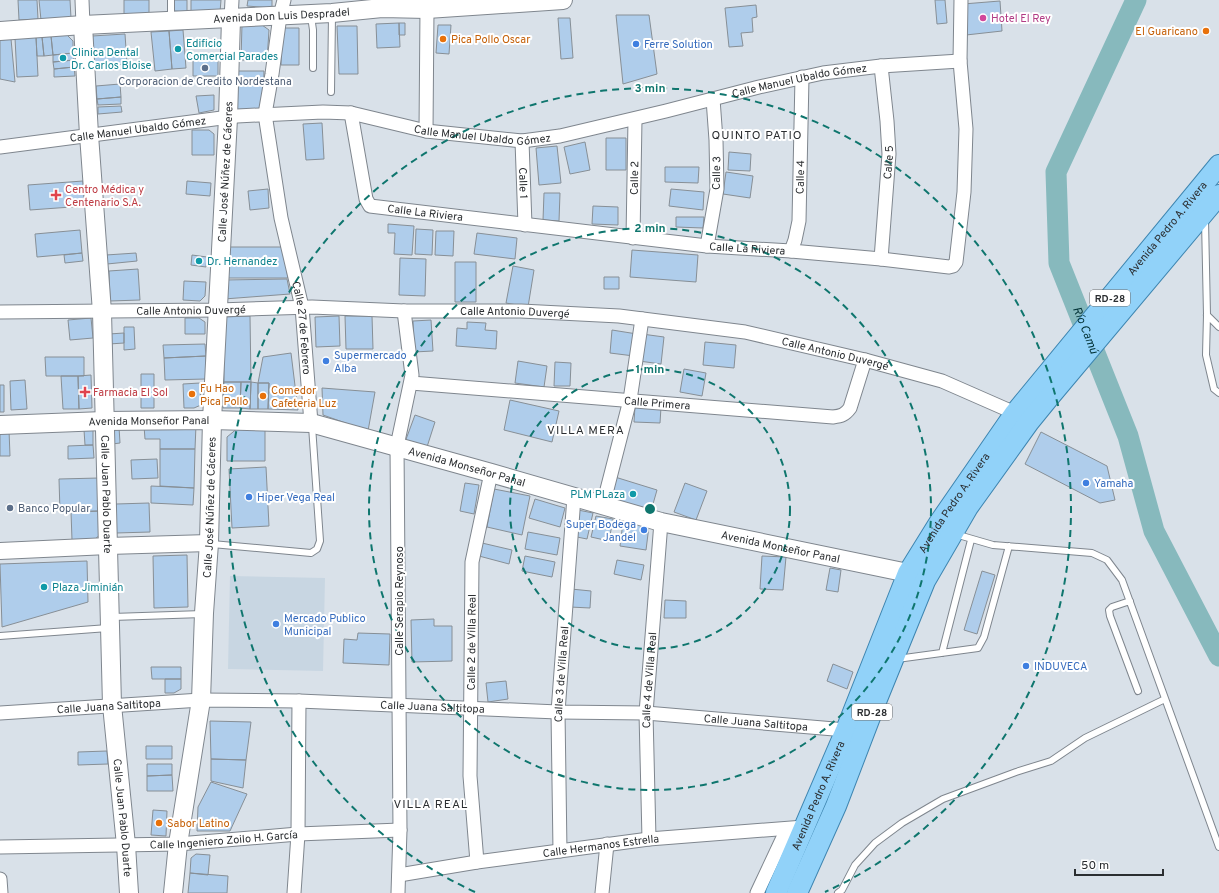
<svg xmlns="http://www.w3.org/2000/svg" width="1219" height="893" font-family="Overpass,sans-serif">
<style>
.built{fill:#c8d6e2}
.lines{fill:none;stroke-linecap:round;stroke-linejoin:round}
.river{stroke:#87b9bd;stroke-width:21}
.building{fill:#afcdeb;stroke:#878f96}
.service-casing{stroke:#7f868e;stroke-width:8}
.minor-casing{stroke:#7f868e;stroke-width:15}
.tertiary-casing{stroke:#7f868e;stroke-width:18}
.secondary-casing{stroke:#7f868e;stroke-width:20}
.primary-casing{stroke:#3e85b0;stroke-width:22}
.service{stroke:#fff;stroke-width:6}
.minor{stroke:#fff;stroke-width:13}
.tertiary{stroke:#fff;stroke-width:16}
.secondary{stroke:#fff;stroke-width:18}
.primary{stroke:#91d2f9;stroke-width:20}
.ring{fill:none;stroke:#0f766e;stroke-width:2;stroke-dasharray:7 5}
.hotel-dot{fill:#d1479c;stroke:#fff;stroke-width:1.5}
.food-dot{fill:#e8710a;stroke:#fff;stroke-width:1.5}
.shop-dot{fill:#3f7fe0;stroke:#fff;stroke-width:1.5}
.culture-dot{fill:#0f9aa8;stroke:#fff;stroke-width:1.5}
.service-dot{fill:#5c6f8a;stroke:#fff;stroke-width:1.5}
.health-dot{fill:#e0444e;stroke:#fff;stroke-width:1.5}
.labels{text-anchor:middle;stroke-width:4;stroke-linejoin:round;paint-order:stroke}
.shield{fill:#fff;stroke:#6b6d6f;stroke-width:1}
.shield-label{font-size:10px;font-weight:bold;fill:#2b2e31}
.street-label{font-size:11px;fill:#2b2e31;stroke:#fff}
.hotel-label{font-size:11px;fill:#b23c85;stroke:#fff;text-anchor:start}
.food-label{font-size:11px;fill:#c56008;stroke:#fff;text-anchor:start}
.culture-label{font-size:11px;fill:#0d838f;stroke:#fff;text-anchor:start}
.shop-label{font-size:11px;fill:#366cbe;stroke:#fff;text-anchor:start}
.service-label{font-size:11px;fill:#4e5e75;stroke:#fff}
.health-label{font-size:11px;fill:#be3a42;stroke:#fff;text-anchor:start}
.neighbourhood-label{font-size:12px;letter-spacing:1px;fill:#2b2e31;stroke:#fff}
.water-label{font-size:12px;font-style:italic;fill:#003034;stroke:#fff}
.centre{fill:#0f766e;stroke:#fff;stroke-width:2}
.ring-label{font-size:12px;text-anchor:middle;font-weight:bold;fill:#0f766e;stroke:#fff;stroke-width:4;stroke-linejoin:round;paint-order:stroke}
</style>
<rect width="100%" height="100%" fill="#d9e1e9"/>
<path class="built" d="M 230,576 L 325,578 L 323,671 L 228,669 Z"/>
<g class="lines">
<path class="river" id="s1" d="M 1136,0 L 1056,172 L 1059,263 L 1128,436 L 1154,531 L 1219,656"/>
</g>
<path class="building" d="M 18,0 L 37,0 L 38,19 L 19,20 Z
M 39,0 L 70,0 L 71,18 L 41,20 Z
M 124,0 L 149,0 L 149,14 L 124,14 Z
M 173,0 L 187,0 L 187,12 L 173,11 Z
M 191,0 L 221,0 L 220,12 L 191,11 Z
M 248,0 L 272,0 L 272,8 L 247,6 Z
M 935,0 L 945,0 L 947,23 L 937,24 Z
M 1000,1 L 1002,31 L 966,35 L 963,4 Z
M 756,5 L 757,17 L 752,18 L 753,32 L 741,33 L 743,46 L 729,47 L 725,8 Z
M 616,15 L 649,15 L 657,74 L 623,84 Z
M 558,18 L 570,18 L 573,58 L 561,59 Z
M 399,23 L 405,23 L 405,35 L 399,35 Z
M 399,23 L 400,47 L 377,48 L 376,24 Z
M 242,24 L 262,25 L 269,30 L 267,61 L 241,60 Z
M 438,25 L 451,25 L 449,54 L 436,53 Z
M 337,26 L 357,26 L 358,74 L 339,74 Z
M 282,28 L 299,28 L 299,65 L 281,65 Z
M 183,30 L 186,68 L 172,69 L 169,31 Z
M 169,31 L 172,69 L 155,71 L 151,32 Z
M 125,34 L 127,64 L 94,66 L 92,36 Z
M 67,35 L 73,41 L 73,53 L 53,55 L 51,36 Z
M 51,36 L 53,55 L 44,56 L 42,37 Z
M 36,37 L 42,37 L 44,56 L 37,56 Z
M 36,37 L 38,76 L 17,77 L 15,38 Z
M 11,39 L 15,82 L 0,79 L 0,40 Z
M 73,53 L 74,60 L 53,62 L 53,55 Z
M 74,60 L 74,67 L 54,69 L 53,62 Z
M 193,60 L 218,60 L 218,76 L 193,76 Z
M 74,67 L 75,76 L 54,77 L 54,69 Z
M 235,71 L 264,71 L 263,112 L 234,111 Z
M 120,84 L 121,97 L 97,99 L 96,86 Z
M 214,95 L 214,110 L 199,113 L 196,96 Z
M 121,97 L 121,104 L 98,105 L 97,99 Z
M 121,106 L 122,112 L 98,114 L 98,107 Z
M 322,123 L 324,159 L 306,160 L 303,124 Z
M 192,130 L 209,130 L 214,134 L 214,155 L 192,155 Z
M 606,138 L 626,138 L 626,170 L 606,170 Z
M 585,142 L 590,170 L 570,174 L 564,147 Z
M 557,146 L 561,183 L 539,185 L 536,148 Z
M 729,152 L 751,154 L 750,171 L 728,170 Z
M 665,167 L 699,167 L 698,183 L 665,182 Z
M 726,172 L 753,176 L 750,198 L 723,194 Z
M 83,181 L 85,206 L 30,210 L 28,185 Z
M 187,181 L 211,183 L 210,196 L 186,194 Z
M 268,189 L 269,208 L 250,210 L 248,191 Z
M 671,189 L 704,192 L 703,210 L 669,206 Z
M 544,193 L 560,193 L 559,221 L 543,220 Z
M 593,206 L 618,207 L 618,225 L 592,224 Z
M 676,217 L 704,217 L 703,228 L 676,227 Z
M 388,224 L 414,226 L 412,255 L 394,254 L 395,233 L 388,233 Z
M 416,229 L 433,230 L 432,255 L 415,254 Z
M 80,230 L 82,253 L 37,257 L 35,234 Z
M 436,231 L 454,231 L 453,256 L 435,255 Z
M 477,233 L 517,238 L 515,259 L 474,254 Z
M 227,247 L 283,247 L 288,278 L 227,278 Z
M 632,250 L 698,255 L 696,282 L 630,277 Z
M 82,253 L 83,261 L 65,263 L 64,255 Z
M 136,253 L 137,261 L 107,264 L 106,255 Z
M 192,255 L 207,257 L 206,267 L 191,265 Z
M 400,258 L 426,259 L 425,296 L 399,295 Z
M 455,262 L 476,262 L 476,302 L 455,302 Z
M 513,266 L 534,270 L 528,307 L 506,303 Z
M 138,269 L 140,300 L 110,301 L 109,271 Z
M 604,277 L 619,277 L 619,289 L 604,289 Z
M 287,279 L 290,294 L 224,299 L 224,280 Z
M 184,281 L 206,282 L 205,296 L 200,301 L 183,300 Z
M 250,316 L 251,382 L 224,382 L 223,317 Z
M 339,316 L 340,346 L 316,347 L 315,317 Z
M 345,316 L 372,316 L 373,349 L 346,349 Z
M 91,318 L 93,338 L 70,340 L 68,320 Z
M 185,318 L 199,318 L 205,322 L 205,334 L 185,334 Z
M 431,320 L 433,351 L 414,352 L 413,321 Z
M 467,322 L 486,323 L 485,330 L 497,331 L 496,349 L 456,346 L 457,328 L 467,329 Z
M 124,327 L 134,327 L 135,349 L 124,350 Z
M 612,330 L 637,334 L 634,356 L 610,353 Z
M 124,333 L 124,343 L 109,344 L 109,334 Z
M 642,334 L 664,337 L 661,364 L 639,361 Z
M 705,342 L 736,345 L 734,368 L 703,365 Z
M 205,344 L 206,356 L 164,358 L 163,345 Z
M 291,353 L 298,410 L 268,409 L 269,383 L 258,383 L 263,357 Z
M 206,356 L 206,379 L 165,380 L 164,358 Z
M 45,357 L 84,357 L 84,376 L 46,376 Z
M 518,361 L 547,366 L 544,387 L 515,383 Z
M 555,362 L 571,363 L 570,386 L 554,386 Z
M 684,369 L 706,373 L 702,396 L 680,392 Z
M 141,374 L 154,374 L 154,408 L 141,408 Z
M 91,375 L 92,408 L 79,409 L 78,376 Z
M 61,376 L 78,376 L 79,409 L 63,409 Z
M 25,380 L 27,409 L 11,410 L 10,381 Z
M 224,382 L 241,382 L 240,408 L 223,408 Z
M 241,382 L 251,382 L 250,409 L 240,408 Z
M 251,382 L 258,383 L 258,409 L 250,409 Z
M 200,383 L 201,405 L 194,408 L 184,408 L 183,384 Z
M 258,383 L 269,383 L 268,409 L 258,409 Z
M 0,385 L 4,385 L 4,412 L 0,412 Z
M 322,388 L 375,392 L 368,431 L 323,415 Z
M 510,400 L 559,411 L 552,442 L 504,430 Z
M 635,406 L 661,407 L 660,423 L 634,422 Z
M 415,415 L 435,422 L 426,450 L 405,442 Z
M 196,425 L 195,449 L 160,449 L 160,439 L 145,439 L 144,426 Z
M 119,427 L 120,443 L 112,444 L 111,428 Z
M 239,427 L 265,427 L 265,461 L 227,461 L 227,437 Z
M 0,430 L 9,430 L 10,456 L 0,456 Z
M 84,430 L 93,430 L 93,445 L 85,445 Z
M 1041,432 L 1107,466 L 1115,500 L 1100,503 L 1025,464 Z
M 93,445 L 94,458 L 68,459 L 68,446 Z
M 160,449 L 195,449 L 194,488 L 160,486 Z
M 157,459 L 158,478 L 132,479 L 131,460 Z
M 266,467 L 269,526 L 232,528 L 229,469 Z
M 615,477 L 657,490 L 651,511 L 609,498 Z
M 99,478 L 100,511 L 60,512 L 59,479 Z
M 465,483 L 479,485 L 474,514 L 460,511 Z
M 685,483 L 707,491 L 696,520 L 674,512 Z
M 151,486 L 194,488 L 193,505 L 151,503 Z
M 494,489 L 530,496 L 522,535 L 487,527 Z
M 535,499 L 565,508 L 560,527 L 529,518 Z
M 149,503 L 150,532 L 116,533 L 116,504 Z
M 578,510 L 593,513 L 587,539 L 572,536 Z
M 100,511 L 101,534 L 95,539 L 72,540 L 71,512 Z
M 596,516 L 613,519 L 609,541 L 591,537 Z
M 623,522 L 649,526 L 646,550 L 620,546 Z
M 528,532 L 560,538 L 557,555 L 525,549 Z
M 482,543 L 512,550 L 509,564 L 479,556 Z
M 187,555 L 188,607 L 154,608 L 153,556 Z
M 525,556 L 555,562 L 552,577 L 522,571 Z
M 762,556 L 786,557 L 783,590 L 760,589 Z
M 617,560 L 644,565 L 641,580 L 614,574 Z
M 87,561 L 88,602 L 2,627 L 0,564 Z
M 830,568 L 841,570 L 838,592 L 826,590 Z
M 982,571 L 995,575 L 977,634 L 964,630 Z
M 571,589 L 591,591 L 590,608 L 570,607 Z
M 665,600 L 686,601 L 686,618 L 664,618 Z
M 434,619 L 434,626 L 452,626 L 452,661 L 412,662 L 411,620 Z
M 358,633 L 390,634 L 389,665 L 343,663 L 344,639 L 357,640 Z
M 833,664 L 853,672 L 847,689 L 827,681 Z
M 151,667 L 181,667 L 181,679 L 152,679 Z
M 165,679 L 181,679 L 181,689 L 174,693 L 165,693 Z
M 506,681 L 508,699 L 488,702 L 486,683 Z
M 210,721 L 251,722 L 246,760 L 211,759 Z
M 146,746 L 172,746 L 172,759 L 146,759 Z
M 107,751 L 108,764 L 78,765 L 78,752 Z
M 211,759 L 246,760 L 243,788 L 211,781 Z
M 147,764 L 172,764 L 172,775 L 147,776 Z
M 172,775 L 173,791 L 147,791 L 147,776 Z
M 211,782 L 247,794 L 230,831 L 197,831 L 198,807 Z
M 153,810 L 167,811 L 166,836 L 151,835 Z
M 196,854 L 210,855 L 208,875 L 190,873 L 191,858 Z
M 190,873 L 228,876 L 227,893 L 188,893 Z"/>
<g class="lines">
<g class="service-casing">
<path id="service" d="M 311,16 L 313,30 L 313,68
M 171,20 L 171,0
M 331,92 L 332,15
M 1205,220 L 1207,315 L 1206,355 L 1214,389 L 1219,393
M 1207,315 L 1219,327
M 955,534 L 993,545 L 1092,553 L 1107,560 L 1122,580 L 1219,847
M 212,544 L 311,553 L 317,549 L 320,541 L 312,426
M 1130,601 L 1112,607 L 1109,610 L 1110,616 L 1138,691
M 112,617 L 203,614
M 0,636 L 108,628
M 942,653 L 971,540
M 897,659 L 978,648 L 984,637 L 1009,546
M 838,893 L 842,890 L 855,865 L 875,843 L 902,823 L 943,799 L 1016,772 L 1051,761 L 1085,738 L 1165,699"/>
</g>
<g class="minor-casing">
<g id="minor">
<path d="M 82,0 L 83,25"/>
<path id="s2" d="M 284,0 L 280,16 L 272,74 L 265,114 L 281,218 L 302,307 L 311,423"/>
<path d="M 231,19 L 232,0"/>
<path id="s3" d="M 351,113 L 366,199 L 370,206 L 707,246 L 791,251 L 881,259 L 949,267 L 953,266 L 956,262 L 964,192 L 966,129 L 960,61 L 961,0"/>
<path d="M 426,131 L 427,9"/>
<path id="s4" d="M 522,141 L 525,225"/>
<path id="s5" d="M 0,147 L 237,116 L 323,112 L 351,113 L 426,131 L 522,141 L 560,136 L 666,111 L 759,87 L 823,73 L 881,66 L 960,61"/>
<path id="s6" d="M 633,238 L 635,119"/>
<path d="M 707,246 L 717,189 L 716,140 L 713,99"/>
<path id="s7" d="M 791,251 L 795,240 L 799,221 L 802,77"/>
<path id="s8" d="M 881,259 L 889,154 L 887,121 L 881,66"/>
<path id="s9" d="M 0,312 L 218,310 L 312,307 L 404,311 L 521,311 L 619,316 L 745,332 L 865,360 L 942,381 L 1015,413 L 1021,417"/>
<path id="s10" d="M 411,383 L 833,417 C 841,416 845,415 850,408 L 865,360"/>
<path d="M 603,505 L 630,400 L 642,319"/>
<path id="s11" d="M 0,713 L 201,700 L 299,701 L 558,712 L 646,713 L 846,730 L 852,733"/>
<path id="s12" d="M 649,839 L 646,713 L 661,522"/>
<path id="s13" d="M 0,847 L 178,844 L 298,834 L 400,830"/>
<path id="s14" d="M 560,851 L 558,712 L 574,497"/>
<path id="s15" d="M 477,862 L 470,776 L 472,562 L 491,473"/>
<path id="s16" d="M 399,875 L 477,862 L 649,839 L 804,827"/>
<path d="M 0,879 L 1,893"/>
<path d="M 294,893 L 298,834 L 299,701"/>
<path d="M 398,893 L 400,830 L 397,446 L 412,375 L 404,311"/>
<path d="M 602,893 L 607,844"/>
<path d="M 757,893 L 787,829"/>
</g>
</g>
<g class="tertiary-casing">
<path id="tertiary" d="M 0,551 L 108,546 L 209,543"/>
</g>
<g class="secondary-casing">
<g id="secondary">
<path id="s17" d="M 83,25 L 89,135 L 102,312 L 112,705 L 126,845 L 129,893"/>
<path id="s18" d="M 0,31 L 83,25 L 332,13 L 382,8 L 427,9 L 563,0"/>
<path id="s19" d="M 0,425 L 104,421 L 212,420 L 311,423 L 491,473 L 661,522 L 908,573 L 921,579"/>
<path id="s20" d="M 173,893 L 178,844 L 201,700 L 204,613 L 209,543 L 212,420 L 228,118 L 231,19"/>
</g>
</g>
<g class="primary-casing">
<g id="primary">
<path id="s21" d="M 776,893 L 846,730 L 908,573 L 939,523 L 1015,413 L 1219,165"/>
<path d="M 797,893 L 836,806 L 877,699 L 925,581 L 968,507 L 1029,422 L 1051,395 L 1219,195"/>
</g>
</g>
<use href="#service" class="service"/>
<use href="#minor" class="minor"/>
<use href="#tertiary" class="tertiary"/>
<use href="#secondary" class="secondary"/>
<use href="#primary" class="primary"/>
</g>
<g class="ring">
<circle cx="650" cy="509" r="140"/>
<circle cx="650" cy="509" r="281"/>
<path d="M475 892A421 421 0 1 1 825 892"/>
</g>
<circle class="hotel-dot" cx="983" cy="18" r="4"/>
<g class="food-dot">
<circle cx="1206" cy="31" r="4"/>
<circle cx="443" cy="39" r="4"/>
<circle cx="192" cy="394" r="4"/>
<circle cx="263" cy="396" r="4"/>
<circle cx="159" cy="823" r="4"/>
</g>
<g class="shop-dot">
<circle cx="636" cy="44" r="4"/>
<circle cx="326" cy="361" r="4"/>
<circle cx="1086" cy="483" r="4"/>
<circle cx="249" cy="497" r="4"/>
<circle cx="644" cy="530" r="4"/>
<circle cx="276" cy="624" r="4"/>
<circle cx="1026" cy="666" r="4"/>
</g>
<g class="culture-dot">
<circle cx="178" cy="49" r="4"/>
<circle cx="63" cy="58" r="4"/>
<circle cx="199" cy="261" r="4"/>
<circle cx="633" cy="494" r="4"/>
<circle cx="44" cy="587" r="4"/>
</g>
<g class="service-dot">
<circle cx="205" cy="68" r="4"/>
<circle cx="10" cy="508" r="4"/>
</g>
<g class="health-dot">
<path d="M54 189h4v4h4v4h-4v4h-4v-4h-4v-4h4z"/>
<path d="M83 386h4v4h4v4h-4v4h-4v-4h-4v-4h4z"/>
</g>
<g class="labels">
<g class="shield">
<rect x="1090" y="290" width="40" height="16" rx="3"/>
<rect x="852" y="704" width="40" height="16" rx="3"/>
</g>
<g class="shield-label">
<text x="1110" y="302">RD-28</text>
<text x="872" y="716">RD-28</text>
</g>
<g class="street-label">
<text dy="4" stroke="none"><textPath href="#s18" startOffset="282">Avenida Don Luis Despradel</textPath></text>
<text dy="4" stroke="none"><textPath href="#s5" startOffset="811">Calle Manuel Ubaldo Gómez</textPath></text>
<text dy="4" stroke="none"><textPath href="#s5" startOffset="139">Calle Manuel Ubaldo Gómez</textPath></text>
<text dy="4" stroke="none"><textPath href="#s5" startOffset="487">Calle Manuel Ubaldo Gómez</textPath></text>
<text dy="4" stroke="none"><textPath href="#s8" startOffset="97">Calle 5</textPath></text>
<text dy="4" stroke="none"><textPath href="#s20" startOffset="724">Calle José Núñez de Cáceres</textPath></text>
<text transform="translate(716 173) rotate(-89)" y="4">Calle 3</text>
<text dy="4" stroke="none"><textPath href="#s7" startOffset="75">Calle 4</textPath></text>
<text dy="4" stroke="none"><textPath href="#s6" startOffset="60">Calle 2</textPath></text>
<text dy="4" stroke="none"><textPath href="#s4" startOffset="42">Calle 1</textPath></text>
<text dy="4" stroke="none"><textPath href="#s3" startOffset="151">Calle La Riviera</textPath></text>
<text dy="4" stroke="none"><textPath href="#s21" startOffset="778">Avenida Pedro A. Rivera</textPath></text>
<text dy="4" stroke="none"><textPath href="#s3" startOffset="475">Calle La Riviera</textPath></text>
<text dy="4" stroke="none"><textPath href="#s9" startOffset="191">Calle Antonio Duvergé</textPath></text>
<text dy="4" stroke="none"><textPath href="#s9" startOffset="515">Calle Antonio Duvergé</textPath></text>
<text dy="4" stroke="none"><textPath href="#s2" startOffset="333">Calle 27 de Febrero</textPath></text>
<text dy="4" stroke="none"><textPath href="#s9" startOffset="839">Calle Antonio Duvergé</textPath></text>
<text dy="4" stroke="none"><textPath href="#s10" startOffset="247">Calle Primera</textPath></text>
<text dy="4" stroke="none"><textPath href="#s19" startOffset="149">Avenida Monseñor Panal</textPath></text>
<text dy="4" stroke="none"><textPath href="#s19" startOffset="473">Avenida Monseñor Panal</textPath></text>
<text dy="4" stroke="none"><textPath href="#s17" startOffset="470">Calle Juan Pablo Duarte</textPath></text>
<text dy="4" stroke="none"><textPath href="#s21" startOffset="430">Avenida Pedro A. Rivera</textPath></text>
<text dy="4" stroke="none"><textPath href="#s20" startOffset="388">Calle José Núñez de Cáceres</textPath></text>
<text dy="4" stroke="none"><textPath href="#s19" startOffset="797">Avenida Monseñor Panal</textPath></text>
<text transform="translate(399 601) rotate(-90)" y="4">Calle Serapio Reynoso</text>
<text dy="4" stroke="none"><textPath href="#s15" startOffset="220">Calle 2 de Villa Real</textPath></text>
<text dy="4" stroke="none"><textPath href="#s14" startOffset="177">Calle 3 de Villa Real</textPath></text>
<text dy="4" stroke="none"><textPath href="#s12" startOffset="159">Calle 4 de Villa Real</textPath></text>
<text dy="4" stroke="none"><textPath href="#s11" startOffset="109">Calle Juana Saltitopa</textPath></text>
<text dy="4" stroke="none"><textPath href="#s11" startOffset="433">Calle Juana Saltitopa</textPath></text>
<text dy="4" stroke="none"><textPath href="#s11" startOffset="757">Calle Juana Saltitopa</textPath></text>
<text dy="4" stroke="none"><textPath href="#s21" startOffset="106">Avenida Pedro A. Rivera</textPath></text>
<text dy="4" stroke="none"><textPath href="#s17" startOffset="794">Calle Juan Pablo Duarte</textPath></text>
<text dy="4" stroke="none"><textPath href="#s13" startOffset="224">Calle Ingeniero Zoilo H. García</textPath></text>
<text dy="4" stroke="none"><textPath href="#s16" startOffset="204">Calle Hermanos Estrella</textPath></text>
</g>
<g class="hotel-label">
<text x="991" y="22">Hotel El Rey</text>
</g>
<g class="food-label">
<text x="1198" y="35" text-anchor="end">El Guaricano</text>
<text x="451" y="43">Pica Pollo Oscar</text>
<text x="200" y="392">Fu Hao<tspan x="200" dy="13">Pica Pollo</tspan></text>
<text x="271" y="394">Comedor<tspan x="271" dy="13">Cafeteria Luz</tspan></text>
<text x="167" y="827">Sabor Latino</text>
</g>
<g class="culture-label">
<text x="186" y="47">Edificio<tspan x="186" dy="13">Comercial Parades</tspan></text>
<text x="71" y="56">Clinica Dental<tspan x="71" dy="13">Dr. Carlos Bloise</tspan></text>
<text x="207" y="265">Dr. Hernandez</text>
<text x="625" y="498" text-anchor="end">PLM PLaza</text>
<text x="52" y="591">Plaza Jiminián</text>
</g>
<g class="shop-label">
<text x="644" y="48">Ferre Solution</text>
<text x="334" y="359">Supermercado<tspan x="334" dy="13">Alba</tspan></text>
<text x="1094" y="487">Yamaha</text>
<text x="257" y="501">Hiper Vega Real</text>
<text x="636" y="528" text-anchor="end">Super Bodega<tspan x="636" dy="13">Jandel</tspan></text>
<text x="284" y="622">Mercado Publico<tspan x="284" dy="13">Municipal</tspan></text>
<text x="1034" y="670">INDUVECA</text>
</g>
<g class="service-label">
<text x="205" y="85">Corporacion de Credito Nordestana</text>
<text x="18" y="512" text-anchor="start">Banco Popular</text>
</g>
<g class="health-label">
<text x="65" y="193">Centro Médica y<tspan x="65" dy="13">Centenario S.A.</tspan></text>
<text x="93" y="396">Farmacia El Sol</text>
</g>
<g class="neighbourhood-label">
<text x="757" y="139">QUINTO PATIO</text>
<text x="586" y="434">VILLA MERA</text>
<text x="431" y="808">VILLA REAL</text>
</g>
<g class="water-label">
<text dy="4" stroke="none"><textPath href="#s1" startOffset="353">Río Camú</textPath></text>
</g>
</g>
<circle cx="650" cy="509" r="6" class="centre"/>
<g class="ring-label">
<text x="650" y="92">3 min</text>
<text x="650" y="232">2 min</text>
<text x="650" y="373">1 min</text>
</g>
<path d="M1075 869v6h88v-6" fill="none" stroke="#2b2e31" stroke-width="2"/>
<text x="1081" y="869" font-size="12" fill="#2b2e31" stroke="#ffffff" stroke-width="3" paint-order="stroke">50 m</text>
</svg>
